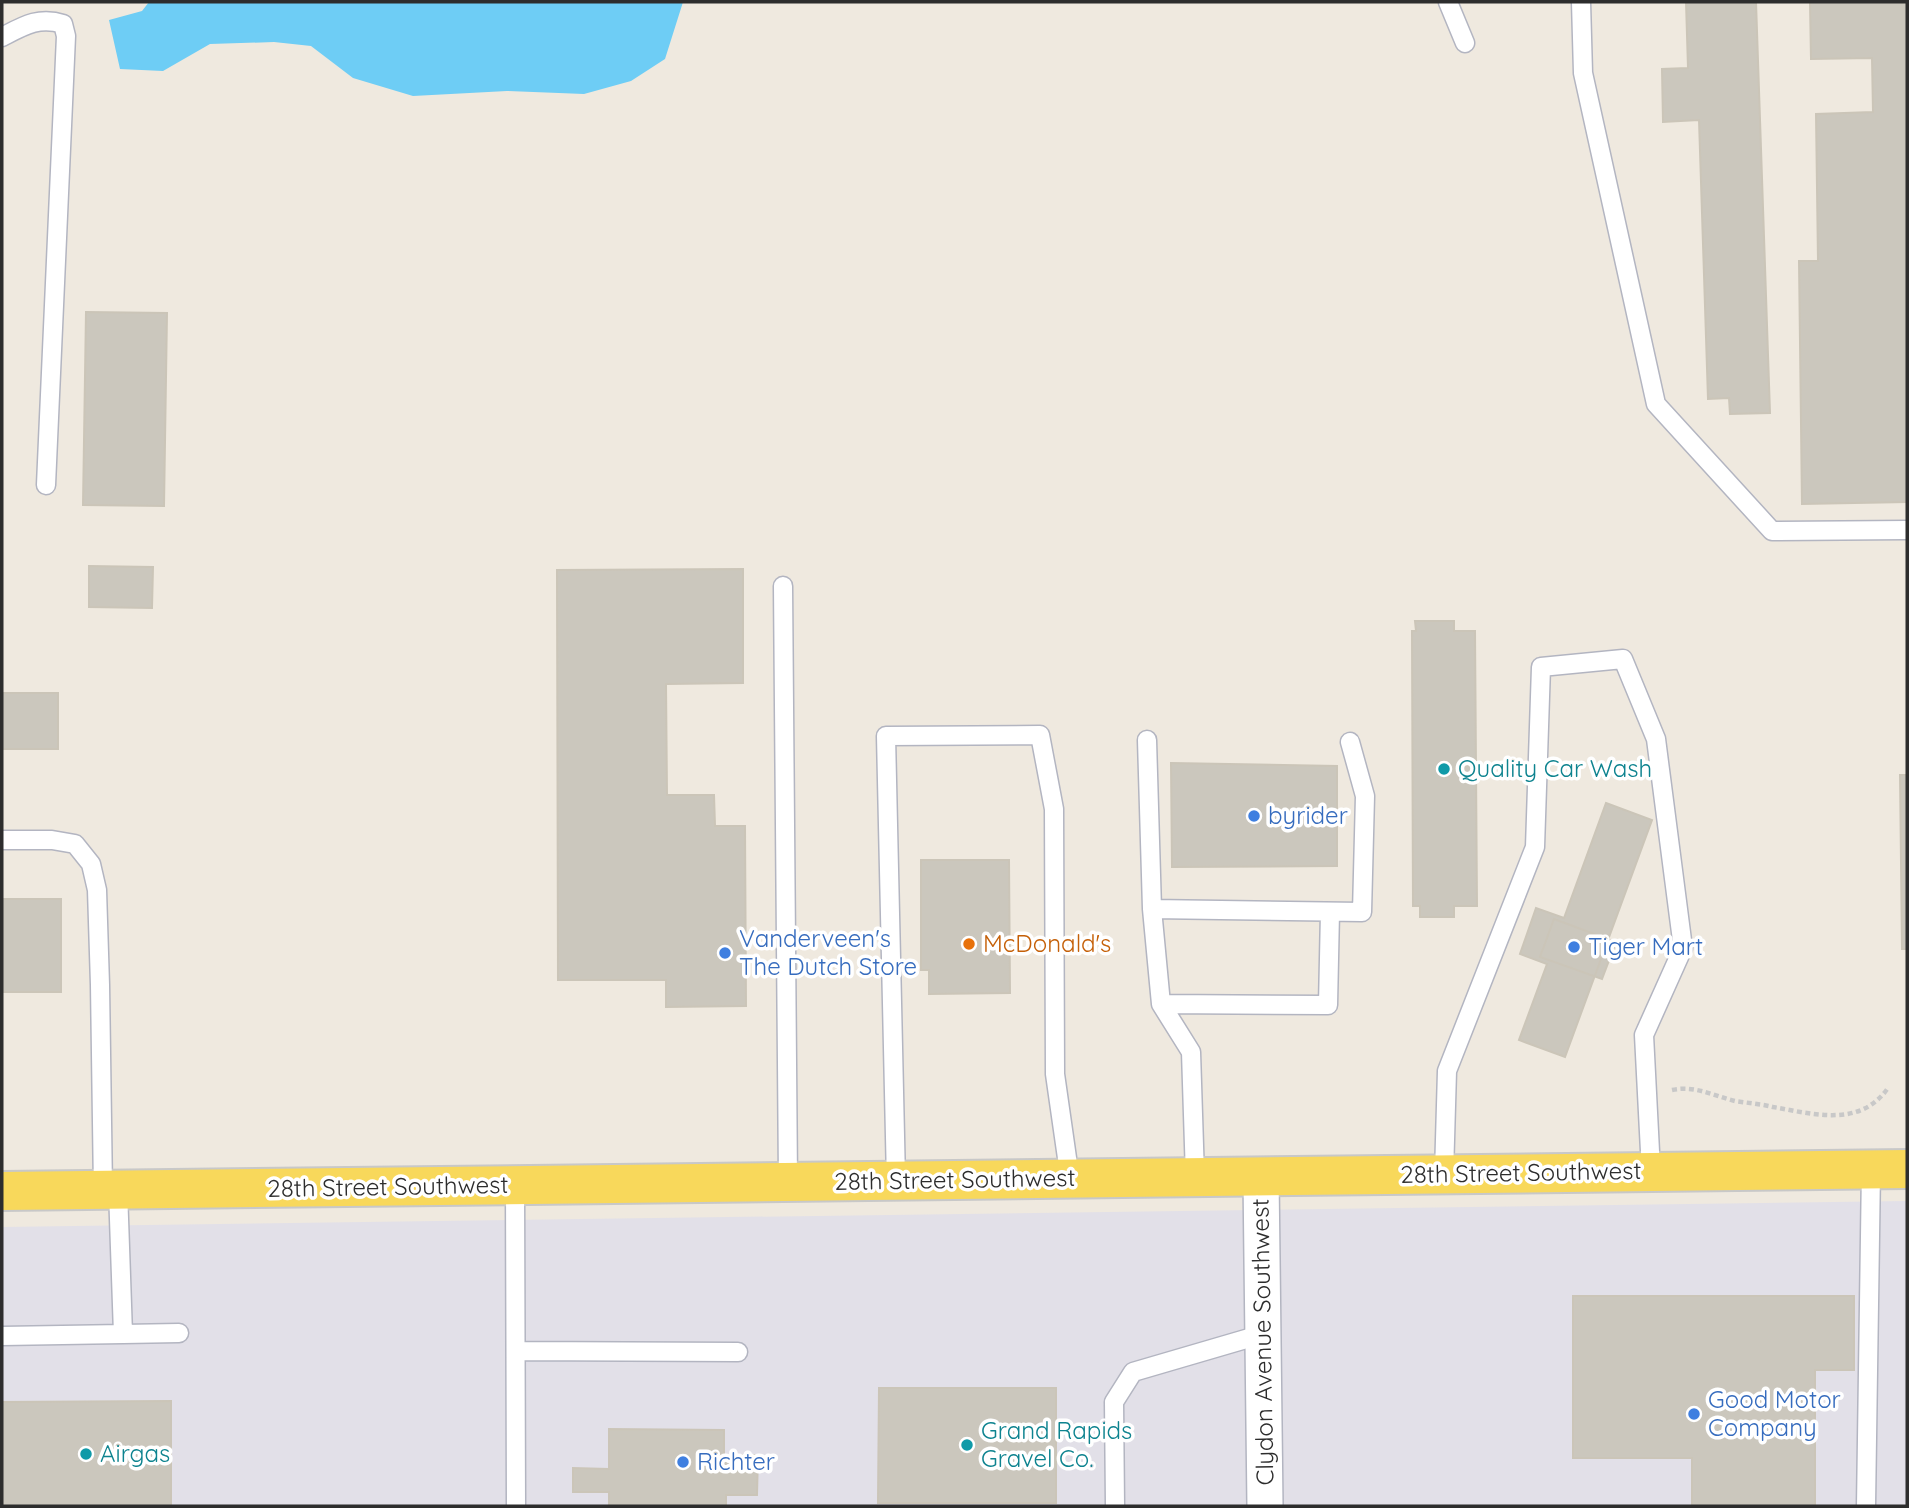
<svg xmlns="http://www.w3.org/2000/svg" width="1909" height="1508" font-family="Quicksand,sans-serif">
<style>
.industrial{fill:#e2e0e8}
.water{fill:#6ecdf5}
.building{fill:#cbc7bd;stroke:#cbc5b8;stroke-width:2}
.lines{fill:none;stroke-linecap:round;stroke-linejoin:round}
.lane-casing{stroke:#b3b5c1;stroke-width:21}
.street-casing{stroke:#b3b5c1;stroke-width:38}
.primary-casing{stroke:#c8c8c8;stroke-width:42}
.path{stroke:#c8c8c8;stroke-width:4.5;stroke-dasharray:5 3.5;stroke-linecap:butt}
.lane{stroke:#fff;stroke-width:18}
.street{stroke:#fff;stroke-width:35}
.primary{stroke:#f8d85b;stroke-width:38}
.culture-dot{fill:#0f9aa8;stroke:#fff;stroke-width:2.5}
.shop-dot{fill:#3f7fe0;stroke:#fff;stroke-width:2.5}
.food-dot{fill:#e8710a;stroke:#fff;stroke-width:2.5}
.labels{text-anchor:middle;stroke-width:7;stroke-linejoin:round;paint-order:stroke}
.culture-label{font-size:24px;fill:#0d838f;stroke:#fff;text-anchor:start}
.shop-label{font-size:24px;fill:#366cbe;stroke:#fff;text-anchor:start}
.food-label{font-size:24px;fill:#c56008;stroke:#fff;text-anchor:start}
.street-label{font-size:24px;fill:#2d2d2d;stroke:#fff}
</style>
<rect width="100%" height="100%" fill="#efe9df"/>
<path class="industrial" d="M 1907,1201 L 1907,1506 L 2,1506 L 2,1227 Z"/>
<path class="water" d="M 149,2 L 683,2 L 665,59 L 631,81 L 584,94 L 507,91 L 413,96 L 353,78 L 311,46 L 274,42 L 210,44 L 163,71 L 120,69 L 109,20 L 142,11 Z"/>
<path class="building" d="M 1686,2 L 1756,2 L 1770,413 L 1730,414 L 1729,398 L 1708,399 L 1699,120 L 1663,122 L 1662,69 L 1688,68 Z
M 1810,2 L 1907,2 L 1907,502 L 1802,504 L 1799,261 L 1818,261 L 1816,114 L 1873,112 L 1872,58 L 1811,59 Z
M 86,312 L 167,313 L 164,506 L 83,505 Z
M 89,566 L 153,567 L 152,608 L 89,607 Z
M 743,569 L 743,683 L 666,684 L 667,795 L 714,795 L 715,826 L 745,826 L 746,1006 L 666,1007 L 666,980 L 558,980 L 557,570 Z
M 1415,621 L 1454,621 L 1454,631 L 1475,631 L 1477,906 L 1454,906 L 1454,917 L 1420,917 L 1420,906 L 1413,906 L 1412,631 L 1416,631 Z
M 2,693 L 58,693 L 58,749 L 2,749 Z
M 1171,763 L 1337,766 L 1337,866 L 1172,867 Z
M 1900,775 L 1907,775 L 1907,949 L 1902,949 Z
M 1606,803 L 1652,820 L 1565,1057 L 1519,1040 L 1547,964 L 1520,954 L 1536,908 L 1564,918 Z
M 921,860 L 1009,860 L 1010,993 L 929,994 L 929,970 L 921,970 Z
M 2,899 L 61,899 L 61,992 L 2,992 Z
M 1554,919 L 1616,942 L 1602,979 L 1540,957 Z
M 1573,1296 L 1854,1296 L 1854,1370 L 1815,1370 L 1815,1506 L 1692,1506 L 1692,1458 L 1573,1458 Z
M 879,1388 L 1056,1388 L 1056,1503 L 878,1503 Z
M 171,1401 L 171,1506 L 2,1506 L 2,1402 Z
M 609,1429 L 724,1430 L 724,1455 L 758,1455 L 757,1495 L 726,1495 L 726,1506 L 609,1506 L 609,1492 L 573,1492 L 573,1468 L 609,1469 Z"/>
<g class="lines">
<g class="lane-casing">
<path id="lane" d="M 1448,2 L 1465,43
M 1581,2 L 1583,73 L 1656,404 L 1772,531 L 1907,530
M 2,37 C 23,26 39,16 63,24 L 66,36 L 46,485
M 783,586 L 788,1182
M 1147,740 L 1152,909 L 1161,1004 L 1191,1052 L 1195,1177
M 2,840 L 52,840 L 75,844 L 91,864 L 97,890 L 100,985 L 103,1190
M 1152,909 L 1362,912 L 1365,796 L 1350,742
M 1161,1004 L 1328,1005 L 1330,912
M 1444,1174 L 1447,1071 L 1535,847 L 1541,667 L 1623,659 L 1656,739 L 1683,948 L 1644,1035 L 1651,1171
M 896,1181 L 886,736 L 1040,735 L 1054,809 L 1055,1074 L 1070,1179
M 515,1185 L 516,1506
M 123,1334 L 179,1333
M 2,1336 L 123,1334 L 118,1190
M 516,1351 L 738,1352
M 1115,1506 L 1114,1402 L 1133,1372 L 1263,1334
M 1866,1506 L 1871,1169"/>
</g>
<g class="street-casing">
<path id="street" d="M 1261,1177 L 1265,1506"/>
</g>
<g class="primary-casing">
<path id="primary" d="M 2,1191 L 1907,1169"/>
</g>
<path class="path" d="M 1672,1090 C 1695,1085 1714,1096 1735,1101 C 1748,1103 1761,1104 1773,1107 C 1814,1114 1860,1128 1888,1088"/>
<use href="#lane" class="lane"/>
<use href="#street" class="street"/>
<use href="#primary" class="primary"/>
</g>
<g class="culture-dot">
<circle cx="1444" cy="769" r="7"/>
<circle cx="967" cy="1445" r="7"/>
<circle cx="86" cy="1454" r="7"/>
</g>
<g class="shop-dot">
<circle cx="1254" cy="816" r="7"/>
<circle cx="1574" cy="947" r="7"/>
<circle cx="725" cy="953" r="7"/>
<circle cx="1694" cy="1414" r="7"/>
<circle cx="683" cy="1462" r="7"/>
</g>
<circle class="food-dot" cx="969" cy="944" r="7"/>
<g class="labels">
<g class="culture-label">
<text x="1458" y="777">Quality Car Wash</text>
<text x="981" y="1439">Grand Rapids<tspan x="981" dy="28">Gravel Co.</tspan></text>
<text x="100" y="1462">Airgas</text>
</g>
<g class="shop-label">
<text x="1268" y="824">byrider</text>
<text x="739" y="947">Vanderveen's<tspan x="739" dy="28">The Dutch Store</tspan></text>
<text x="1588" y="955">Tiger Mart</text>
<text x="1708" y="1408">Good Motor<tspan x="1708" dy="28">Company</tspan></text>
<text x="697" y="1470">Richter</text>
</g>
<g class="food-label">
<text x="983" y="952">McDonald's</text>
</g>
<g class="street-label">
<text transform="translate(1521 1173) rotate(-1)" y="8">28th Street Southwest</text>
<text transform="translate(955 1180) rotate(-1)" y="8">28th Street Southwest</text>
<text transform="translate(388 1187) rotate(-1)" y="8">28th Street Southwest</text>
<text transform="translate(1263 1342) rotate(-91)" y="8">Clydon Avenue Southwest</text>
</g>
</g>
<rect width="1909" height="1508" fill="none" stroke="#2d2d2d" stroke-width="7"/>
</svg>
